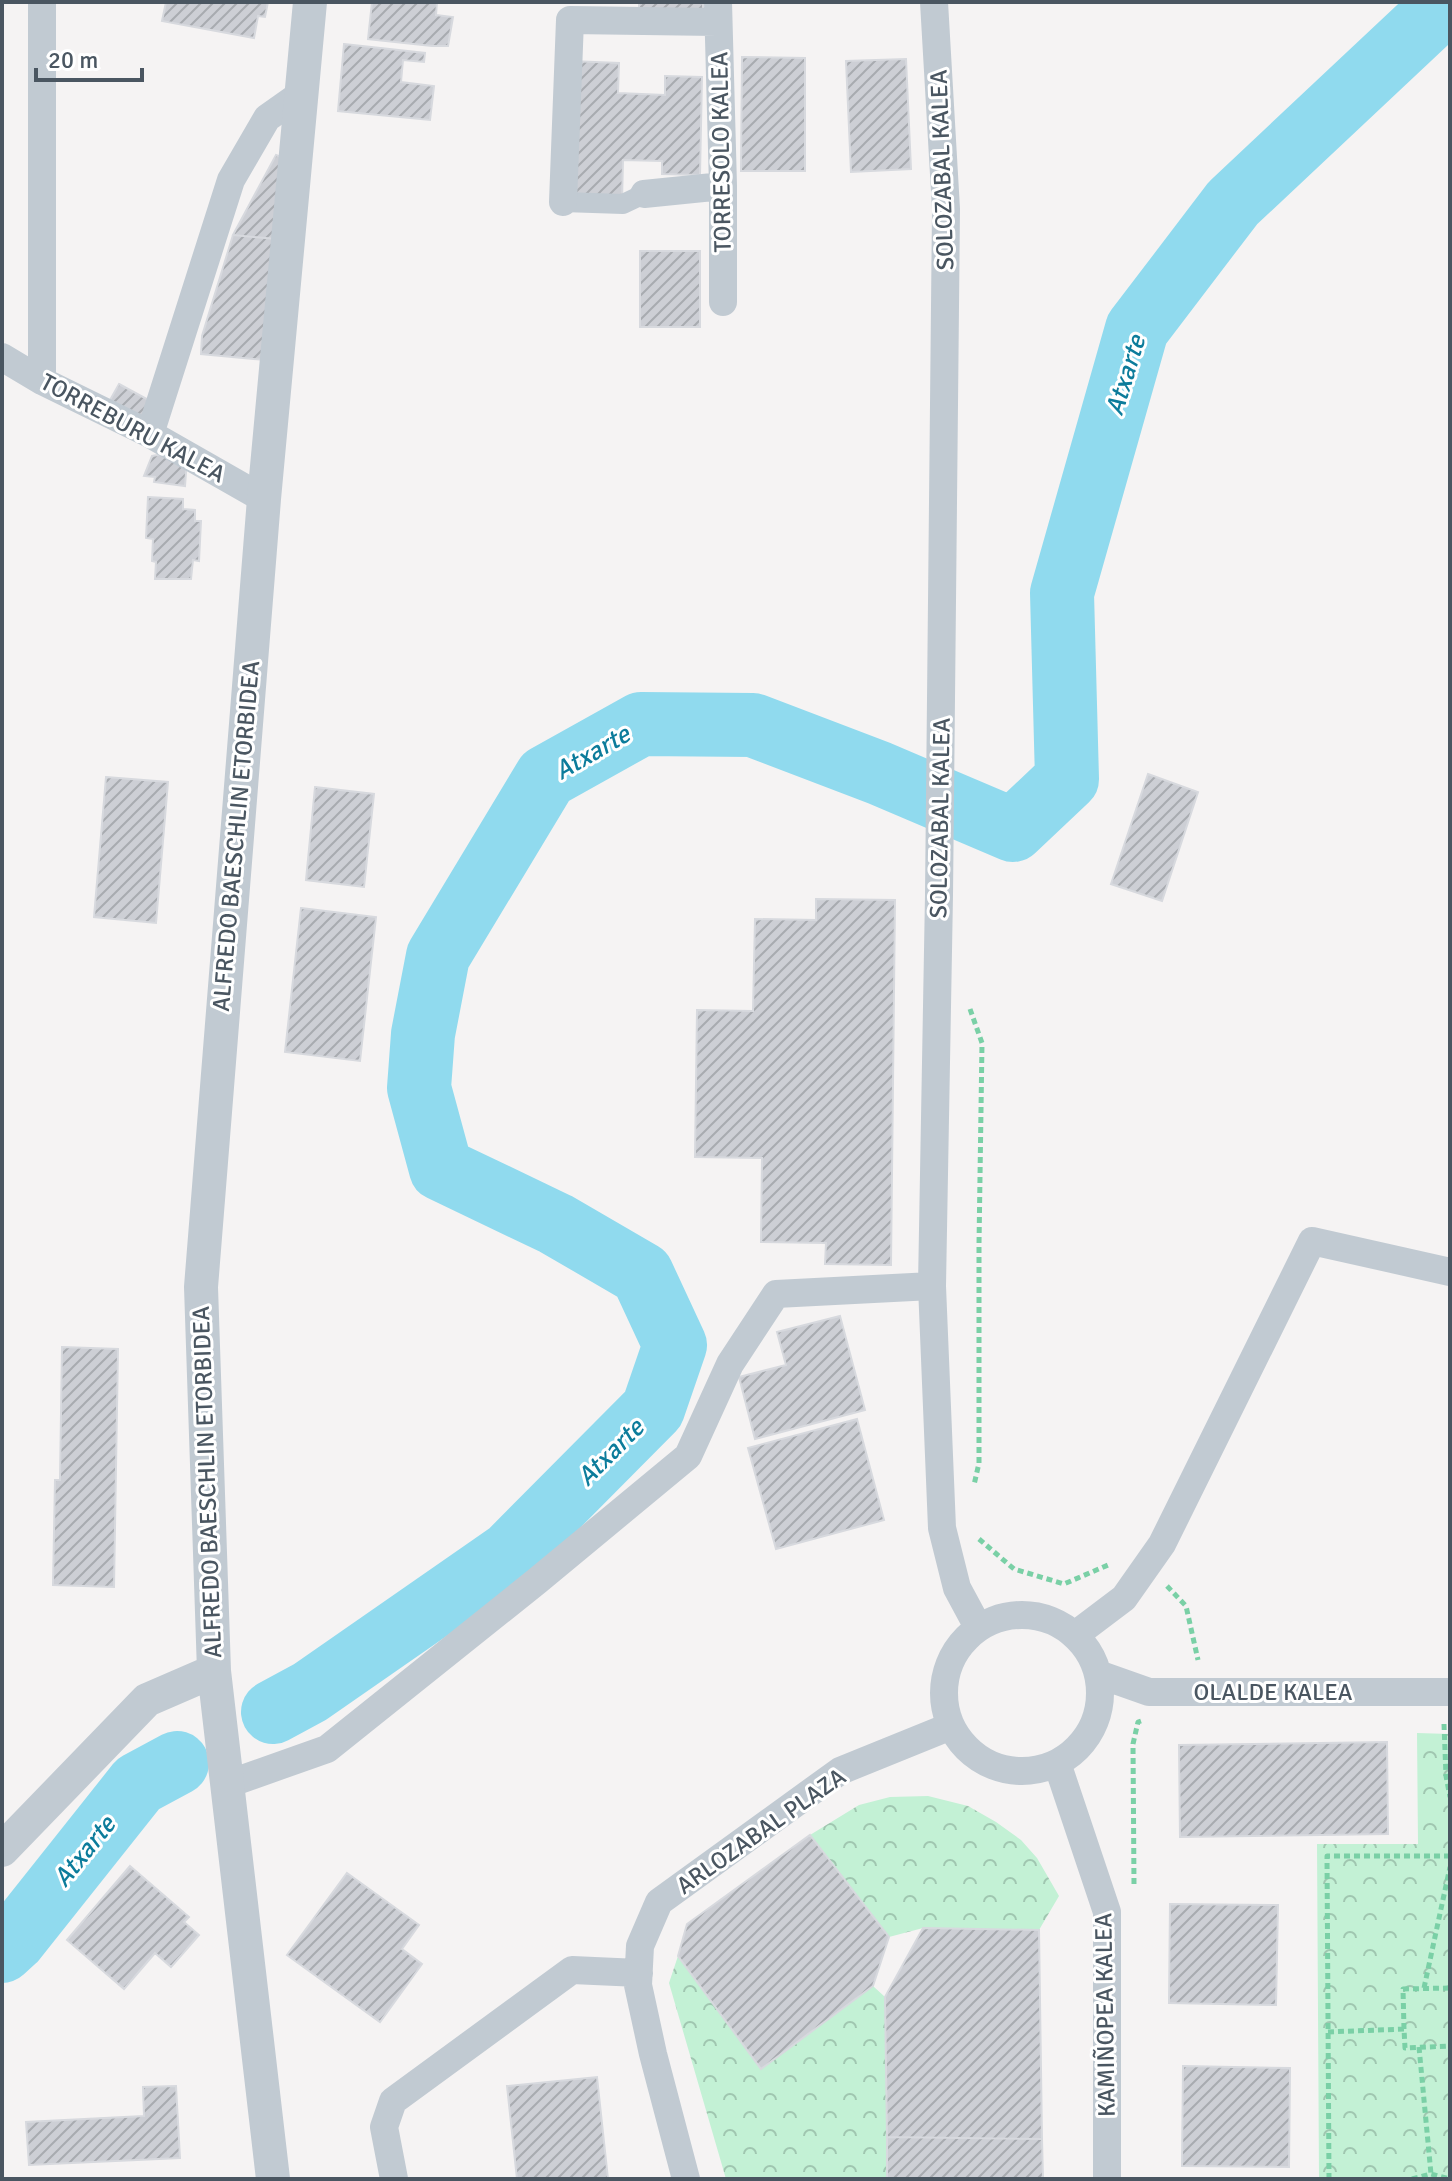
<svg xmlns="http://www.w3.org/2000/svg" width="1452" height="2181" font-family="Signika,sans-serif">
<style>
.forest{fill:url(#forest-crowns)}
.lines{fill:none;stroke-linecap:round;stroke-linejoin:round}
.river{stroke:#90daee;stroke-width:64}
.building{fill:url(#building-hatch);stroke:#d7d9de;stroke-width:2}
.path{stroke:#7ad0a6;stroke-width:5;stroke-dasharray:6 4;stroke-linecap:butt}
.pedestrian{stroke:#c1cad2;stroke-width:20}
.minor{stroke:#c1cad2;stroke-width:28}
.tertiary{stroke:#c1cad2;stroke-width:34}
.labels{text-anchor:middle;stroke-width:6;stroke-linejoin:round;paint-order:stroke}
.street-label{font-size:24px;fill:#4a5661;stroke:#fff}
.water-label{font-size:26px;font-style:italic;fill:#0c7c9b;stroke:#fff}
</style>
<defs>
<pattern id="forest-crowns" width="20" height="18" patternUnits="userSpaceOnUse" patternTransform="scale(2)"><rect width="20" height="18" fill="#c3f1d5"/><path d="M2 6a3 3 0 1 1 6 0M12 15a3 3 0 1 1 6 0" fill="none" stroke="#a0c6b0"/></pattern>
<pattern id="building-hatch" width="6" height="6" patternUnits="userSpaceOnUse" patternTransform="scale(2)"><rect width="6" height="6" fill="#cdcfd5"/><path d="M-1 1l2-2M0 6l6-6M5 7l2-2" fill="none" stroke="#a8abb0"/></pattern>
</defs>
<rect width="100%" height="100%" fill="#f5f3f3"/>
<path class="forest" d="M 1417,1733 L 1450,1734 L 1450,2179 L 1319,2179 L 1317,1844 L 1418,1844 Z
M 928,1796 L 968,1806 L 996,1822 L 1021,1840 L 1037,1858 L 1059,1896 L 1039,1930 L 923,1928 L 889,1937 L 810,1835 L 859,1805 L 890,1797 Z
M 678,1956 L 761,2069 L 873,1986 L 885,1997 L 887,2179 L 726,2179 L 669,1983 Z"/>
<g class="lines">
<path class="river" d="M 273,1712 L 310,1692 L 510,1553 L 653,1409 L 675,1345 L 642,1274 L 556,1224 L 441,1169 L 419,1088 L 423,1034 L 438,956 L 546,777 L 641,724 L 753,725 L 879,773 L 1013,830 L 1067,779 L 1062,593 L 1137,329 L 1233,203 L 1447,2
M 2,1951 L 14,1940 L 138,1784 L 177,1763"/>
</g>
<path class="building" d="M 166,2 L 268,2 L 265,17 L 258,16 L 254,38 L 162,21 Z
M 372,2 L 437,2 L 436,15 L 453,17 L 448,46 L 432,46 L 368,39 Z
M 639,2 L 703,2 L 703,12 L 639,11 Z
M 344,44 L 425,53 L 424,62 L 403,60 L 401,82 L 434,86 L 430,120 L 338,111 Z
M 742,57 L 805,58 L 805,171 L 741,171 Z
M 906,59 L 911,169 L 851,172 L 846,61 Z
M 570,61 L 619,63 L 618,93 L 665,95 L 665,76 L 702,77 L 700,175 L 662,174 L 662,161 L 623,160 L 622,201 L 567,199 Z
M 276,155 L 284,158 L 276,239 L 233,235 Z
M 233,235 L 276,239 L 265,360 L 201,354 L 202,336 Z
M 640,251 L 700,251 L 700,327 L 640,327 Z
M 119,384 L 156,404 L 150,421 L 110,400 Z
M 176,452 L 187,459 L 185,486 L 154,482 L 155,477 L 144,476 L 152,456 Z
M 148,497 L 183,499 L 183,509 L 195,510 L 195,521 L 201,521 L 199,561 L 193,560 L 191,579 L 155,579 L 156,562 L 152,561 L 153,539 L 146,538 Z
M 1148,774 L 1198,792 L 1162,901 L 1111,884 Z
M 106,777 L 168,782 L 156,923 L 94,917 Z
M 315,787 L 374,794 L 364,887 L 306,880 Z
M 816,899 L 895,900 L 891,1265 L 825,1264 L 826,1243 L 761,1242 L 762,1158 L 695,1157 L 697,1010 L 753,1011 L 755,919 L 816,920 Z
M 301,908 L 376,917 L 360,1061 L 285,1052 Z
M 840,1316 L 865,1410 L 755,1439 L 739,1377 L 786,1365 L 777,1332 Z
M 62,1347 L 118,1349 L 114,1587 L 53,1585 L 55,1480 L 60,1480 Z
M 857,1419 L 884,1520 L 776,1549 L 748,1448 Z
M 1387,1742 L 1388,1834 L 1180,1837 L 1179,1745 Z
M 810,1835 L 889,1937 L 873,1986 L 761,2069 L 678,1956 L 687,1924 Z
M 130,1866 L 189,1917 L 184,1922 L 199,1935 L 171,1967 L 155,1953 L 124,1989 L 67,1940 Z
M 347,1873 L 419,1925 L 402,1949 L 422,1964 L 380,2022 L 287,1955 Z
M 1170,1904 L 1278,1905 L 1276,2005 L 1169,2003 Z
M 923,1928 L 1039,1930 L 1042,2139 L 887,2137 L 885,1997 Z
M 1183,2066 L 1290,2068 L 1289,2167 L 1182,2166 Z
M 597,2077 L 608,2179 L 517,2179 L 507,2086 Z
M 176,2086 L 180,2158 L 29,2165 L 26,2122 L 144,2116 L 143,2087 Z
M 887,2137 L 1042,2139 L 1043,2179 L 887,2179 Z"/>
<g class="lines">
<path class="path" d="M 970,1009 L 982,1043 L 979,1244 L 979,1463 L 974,1485
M 979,1539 L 1014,1569 L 1064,1584 L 1108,1565
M 1167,1586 L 1186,1606 L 1198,1660
M 1444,1724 L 1446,1776 L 1450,1797
M 1134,1884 L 1133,1744 L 1138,1722 L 1141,1721
M 1424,1988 L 1450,1867
M 1404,2029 L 1403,1989 L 1450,1988
M 1328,2032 L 1404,2029 L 1405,2048 L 1450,2046
M 1419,2047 L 1431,2174
M 1329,2179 L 1327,1856 L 1450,1856
M 1412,2179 L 1431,2174 L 1450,2179"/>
<path class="pedestrian" d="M 563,202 L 623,204 L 644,194"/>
<path class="minor" d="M 42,2 L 42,381
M 718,2 L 723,186 L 723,302
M 934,2 L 946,209 L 939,895 L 932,1286 L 942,1528 L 957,1588 L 978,1627
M 644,194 L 723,186
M 563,202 L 570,20 L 717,22
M 2,357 L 42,381 L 150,434 L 264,499
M 150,434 L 231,180 L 267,118 L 301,94
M944 1693a78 78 0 1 1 156 0a78 78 0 1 1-156 0Z
M 1075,1635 L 1124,1598 L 1162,1544 L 1312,1241 L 1450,1272
M 1098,1674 L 1149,1692 L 1450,1692
M 1057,1763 L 1107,1912 L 1107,2179
M 228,1784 L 327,1749 L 537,1581 L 688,1456 L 730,1364 L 776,1294 L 932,1286
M 394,2179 L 384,2127 L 393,2101 L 572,1970 L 639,1973
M 686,2179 L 653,2054 L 638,1985 L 640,1946 L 659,1902 L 840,1771 L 951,1726"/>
<path class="tertiary" d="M 2,1850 L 147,1700 L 214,1671
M 273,2179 L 214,1671 L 201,1287 L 264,499 L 310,2"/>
</g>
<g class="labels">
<g class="street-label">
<text transform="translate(721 152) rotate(-91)" y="8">TORRESOLO KALEA</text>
<text transform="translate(942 170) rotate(-92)" y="8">SOLOZABAL KALEA</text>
<text transform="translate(133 428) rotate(28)" y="8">TORREBURU KALEA</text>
<text transform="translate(940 818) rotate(-89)" y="8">SOLOZABAL KALEA</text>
<text transform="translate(236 836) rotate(-85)" y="8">ALFREDO BAESCHLIN ETORBIDEA</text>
<text transform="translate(207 1482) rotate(-92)" y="8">ALFREDO BAESCHLIN ETORBIDEA</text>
<text x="1273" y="1700">OLALDE KALEA</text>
<text transform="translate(761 1831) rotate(-35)" y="8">ARLOZABAL PLAZA</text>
<text transform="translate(1105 2015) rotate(-91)" y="8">KAMIÑOPEA KALEA</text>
</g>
<g class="water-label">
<text transform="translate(1125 375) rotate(-73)" y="9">Atxarte</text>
<text transform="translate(592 752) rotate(-30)" y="9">Atxarte</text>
<text transform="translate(610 1452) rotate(-45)" y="9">Atxarte</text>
<text transform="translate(84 1851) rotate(-51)" y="9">Atxarte</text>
</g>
</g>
<rect width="1452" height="2181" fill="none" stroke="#4a5661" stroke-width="8"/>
<path d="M36 68v12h106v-12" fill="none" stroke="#4a5661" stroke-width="4"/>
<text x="48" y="68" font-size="24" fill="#4a5661" stroke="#ffffff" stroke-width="6" paint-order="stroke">20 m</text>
</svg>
